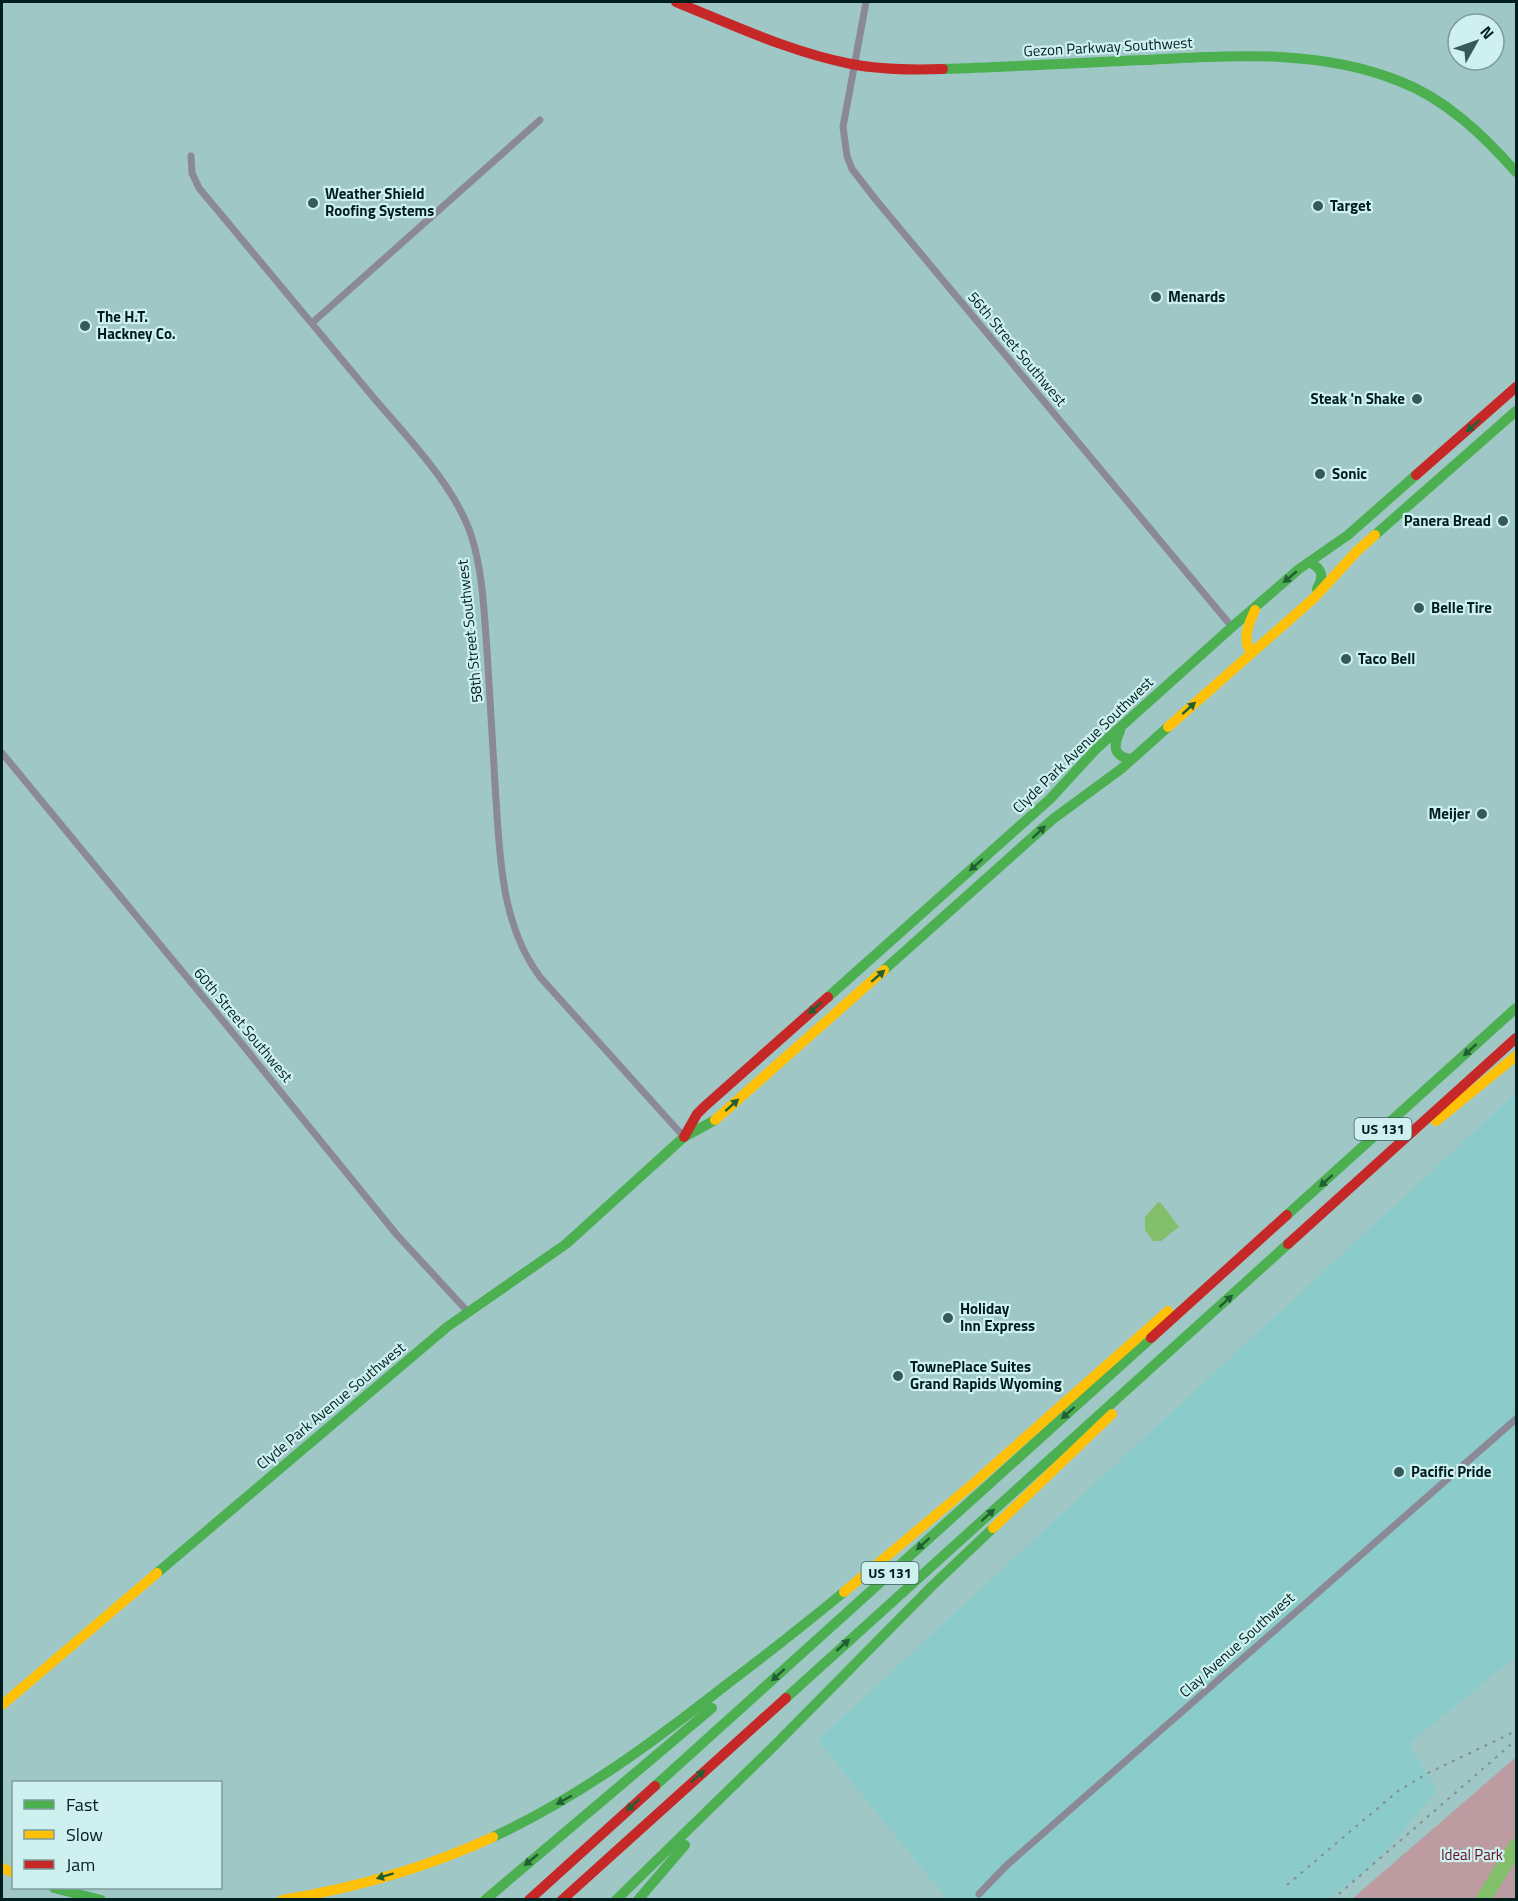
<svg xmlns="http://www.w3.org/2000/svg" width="1518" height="1901" font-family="'Titillium Web',sans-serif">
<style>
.built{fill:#8bccca}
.green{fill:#bd9ca1}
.water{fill:#83bf6b}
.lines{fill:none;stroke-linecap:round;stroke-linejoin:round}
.river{stroke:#83bf6b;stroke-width:15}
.street{stroke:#8c8996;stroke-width:7}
.fast{stroke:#4caf50;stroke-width:10}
.slow{stroke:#ffc107;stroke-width:10}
.jam{stroke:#c62828;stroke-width:10}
.rail{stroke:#838e95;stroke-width:2;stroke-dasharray:3 6;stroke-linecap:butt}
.oneway{fill:#225f34}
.poi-dot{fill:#385959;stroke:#cef1f0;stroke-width:2}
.labels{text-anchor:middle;stroke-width:4.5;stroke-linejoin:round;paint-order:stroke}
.shield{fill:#cef1f0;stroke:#3e5d5d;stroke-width:1.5}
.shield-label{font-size:14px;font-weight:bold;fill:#001e1e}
.street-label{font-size:15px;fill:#001e1e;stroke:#cef1f0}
.poi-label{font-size:15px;font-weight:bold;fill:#001e1e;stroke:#cef1f0;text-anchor:start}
.park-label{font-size:15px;fill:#671023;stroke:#cef1f0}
</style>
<rect width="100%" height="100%" fill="#9fc7c6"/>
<path class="built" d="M 1516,1093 L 1516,1656 L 1409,1744 L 1437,1791 L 1373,1865 L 1329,1899 L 947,1899 L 818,1740 Z"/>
<path class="green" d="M 1516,1757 L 1516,1899 L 1352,1899 Z"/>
<path class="water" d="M 1158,1202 L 1161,1203 L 1179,1227 L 1161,1241 L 1153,1241 L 1145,1230 L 1145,1217 Z"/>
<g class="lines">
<path class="river" d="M 1483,1900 L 1516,1846"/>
<path class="street" d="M 866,2 L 843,127 L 847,156 L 852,169 L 876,200 L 1232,627
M 191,156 L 192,173 L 199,188 C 257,258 315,327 373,397 C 407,437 457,488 472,538 C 483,574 484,612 487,650 C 490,700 493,750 496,800 C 500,861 502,926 540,977 L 684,1137
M 312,323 L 540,120
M 2,753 L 237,1038 L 397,1235 L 468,1312
M 979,1894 L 1007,1865 L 1516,1419"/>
<path class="fast" d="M 943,69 C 1010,67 1076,63 1143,60 C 1228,56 1318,48 1399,81 C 1446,99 1483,135 1516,172
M 1375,535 L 1516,411
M 1309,562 C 1323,569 1324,576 1317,589
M 1120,731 C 1113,746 1113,757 1132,759
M 884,970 L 1053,819 L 1121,769 L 1168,727
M 828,997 L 1050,799 L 1096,749 L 1232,627 L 1299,569 L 1348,535 L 1416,475
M 1287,1215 L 1516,1008
M 157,1573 L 447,1327 L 566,1244 L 684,1137 L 715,1120
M 786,1698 L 1288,1244
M 655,1786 L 1151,1338
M 493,1837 C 579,1797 652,1743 726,1685 C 766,1655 805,1624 844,1592
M 54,1888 L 101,1900
M 485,1900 L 712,1708
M 616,1900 L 775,1745 L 932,1586 L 993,1528
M 638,1900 L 685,1845"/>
<path class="slow" d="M 1251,653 C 1242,638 1248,625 1255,610
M 1168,727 L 1314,598 L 1358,550 L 1375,535
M 715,1120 L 884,970
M 1436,1121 L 1516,1056
M 993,1528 L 1112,1414
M 844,1592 L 974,1483 L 1168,1311
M 2,1705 L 157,1573
M 2,1868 L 14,1873
M 282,1900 C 355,1888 426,1868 493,1837"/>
<path class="jam" d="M 676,2 C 733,25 790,52 851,64 C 881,70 912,70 943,69
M 1416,475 L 1516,387
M 684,1137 L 697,1114 L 704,1107 L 828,997
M 1288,1244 L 1516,1038
M 1151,1338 L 1287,1215
M 529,1900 L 655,1786
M 562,1900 L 786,1698"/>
<path class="rail" d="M 1287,1885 L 1398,1791 L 1428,1773 L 1516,1731
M 1332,1900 L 1516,1740"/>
</g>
<defs><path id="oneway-solid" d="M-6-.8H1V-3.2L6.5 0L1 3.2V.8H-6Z" transform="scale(1.5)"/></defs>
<g class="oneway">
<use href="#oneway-solid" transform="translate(1473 426) rotate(139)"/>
<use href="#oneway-solid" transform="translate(1290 577) rotate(140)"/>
<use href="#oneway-solid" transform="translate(1189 708) rotate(-42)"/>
<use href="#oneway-solid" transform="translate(1039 832) rotate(-43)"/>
<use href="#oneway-solid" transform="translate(976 865) rotate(138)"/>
<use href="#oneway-solid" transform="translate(878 976) rotate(-41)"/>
<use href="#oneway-solid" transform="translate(815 1008) rotate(138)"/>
<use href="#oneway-solid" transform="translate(1470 1050) rotate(138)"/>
<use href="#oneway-solid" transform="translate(732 1105) rotate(-42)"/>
<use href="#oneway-solid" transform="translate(1326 1181) rotate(138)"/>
<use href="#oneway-solid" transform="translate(1226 1301) rotate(-42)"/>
<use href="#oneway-solid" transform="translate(1068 1413) rotate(138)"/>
<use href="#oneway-solid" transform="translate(988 1515) rotate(-42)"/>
<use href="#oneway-solid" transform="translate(923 1544) rotate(138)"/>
<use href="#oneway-solid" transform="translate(843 1645) rotate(-42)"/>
<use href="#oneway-solid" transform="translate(778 1675) rotate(138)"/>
<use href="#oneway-solid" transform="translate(698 1776) rotate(-42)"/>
<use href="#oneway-solid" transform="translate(564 1800) rotate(151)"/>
<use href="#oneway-solid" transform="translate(633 1805) rotate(138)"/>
<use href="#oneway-solid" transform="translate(531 1860) rotate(140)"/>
<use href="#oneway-solid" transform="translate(385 1876) rotate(163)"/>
</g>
<g class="poi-dot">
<circle cx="313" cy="203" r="6"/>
<circle cx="1318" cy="206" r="6"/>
<circle cx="1156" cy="297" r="6"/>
<circle cx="85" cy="326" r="6"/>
<circle cx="1417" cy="399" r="6"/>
<circle cx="1320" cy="474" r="6"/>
<circle cx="1503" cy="521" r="6"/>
<circle cx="1419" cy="608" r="6"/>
<circle cx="1346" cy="659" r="6"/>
<circle cx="1482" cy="814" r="6"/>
<circle cx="948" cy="1318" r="6"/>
<circle cx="898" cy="1376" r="6"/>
<circle cx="1399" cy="1472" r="6"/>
</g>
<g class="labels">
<g class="shield">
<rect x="1354.5" y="1118" width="57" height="22" rx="4.5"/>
<rect x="861.5" y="1562" width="57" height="22" rx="4.5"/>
</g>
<g class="shield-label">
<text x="1383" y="1134">US 131</text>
<text x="890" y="1578">US 131</text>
</g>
<g class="street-label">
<text transform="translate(1108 47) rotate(-3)" y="5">Gezon Parkway Southwest</text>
<text transform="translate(1017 349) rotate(50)" y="5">56th Street Southwest</text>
<text transform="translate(470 631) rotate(-96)" y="5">58th Street Southwest</text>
<text transform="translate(1083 745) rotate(-44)" y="5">Clyde Park Avenue Southwest</text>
<text transform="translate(243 1025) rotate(50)" y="5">60th Street Southwest</text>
<text transform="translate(331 1406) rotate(-40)" y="5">Clyde Park Avenue Southwest</text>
<text transform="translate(1237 1645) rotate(-42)" y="5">Clay Avenue Southwest</text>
</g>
<g class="poi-label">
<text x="325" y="199">Weather Shield<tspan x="325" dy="17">Roofing Systems</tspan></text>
<text x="1330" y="211">Target</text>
<text x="1168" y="302">Menards</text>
<text x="97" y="322">The H.T.<tspan x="97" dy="17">Hackney Co.</tspan></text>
<text x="1405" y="404" text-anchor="end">Steak 'n Shake</text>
<text x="1332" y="479">Sonic</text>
<text x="1491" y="526" text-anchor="end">Panera Bread</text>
<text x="1431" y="613">Belle Tire</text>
<text x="1358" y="664">Taco Bell</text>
<text x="1470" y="819" text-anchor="end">Meijer</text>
<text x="960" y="1314">Holiday<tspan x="960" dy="17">Inn Express</tspan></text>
<text x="910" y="1372">TownePlace Suites<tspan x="910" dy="17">Grand Rapids Wyoming</tspan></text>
<text x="1411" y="1477">Pacific Pride</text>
</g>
<g class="park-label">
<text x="1472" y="1860">Ideal Park</text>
</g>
</g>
<rect width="1518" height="1901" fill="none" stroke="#001e1e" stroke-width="6"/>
<rect x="12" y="1781" width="210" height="108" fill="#cef1f0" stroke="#7c9d9c" stroke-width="1.5"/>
<rect x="24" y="1800" width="30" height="9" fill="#4caf50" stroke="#7c9d9c" stroke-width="1.5"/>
<text x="66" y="1811" font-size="18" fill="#001e1e">Fast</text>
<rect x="24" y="1830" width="30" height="9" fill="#ffc107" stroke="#7c9d9c" stroke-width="1.5"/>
<text x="66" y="1841" font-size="18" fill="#001e1e">Slow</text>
<rect x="24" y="1860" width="30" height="9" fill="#c62828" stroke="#7c9d9c" stroke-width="1.5"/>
<text x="66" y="1871" font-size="18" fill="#001e1e">Jam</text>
<g transform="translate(1476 42) rotate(50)"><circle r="28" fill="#cef1f0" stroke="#7c9d9c" stroke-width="1.5"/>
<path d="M0-4.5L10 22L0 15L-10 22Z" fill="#385959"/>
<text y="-9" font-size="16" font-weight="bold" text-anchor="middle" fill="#001e1e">N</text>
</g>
</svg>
